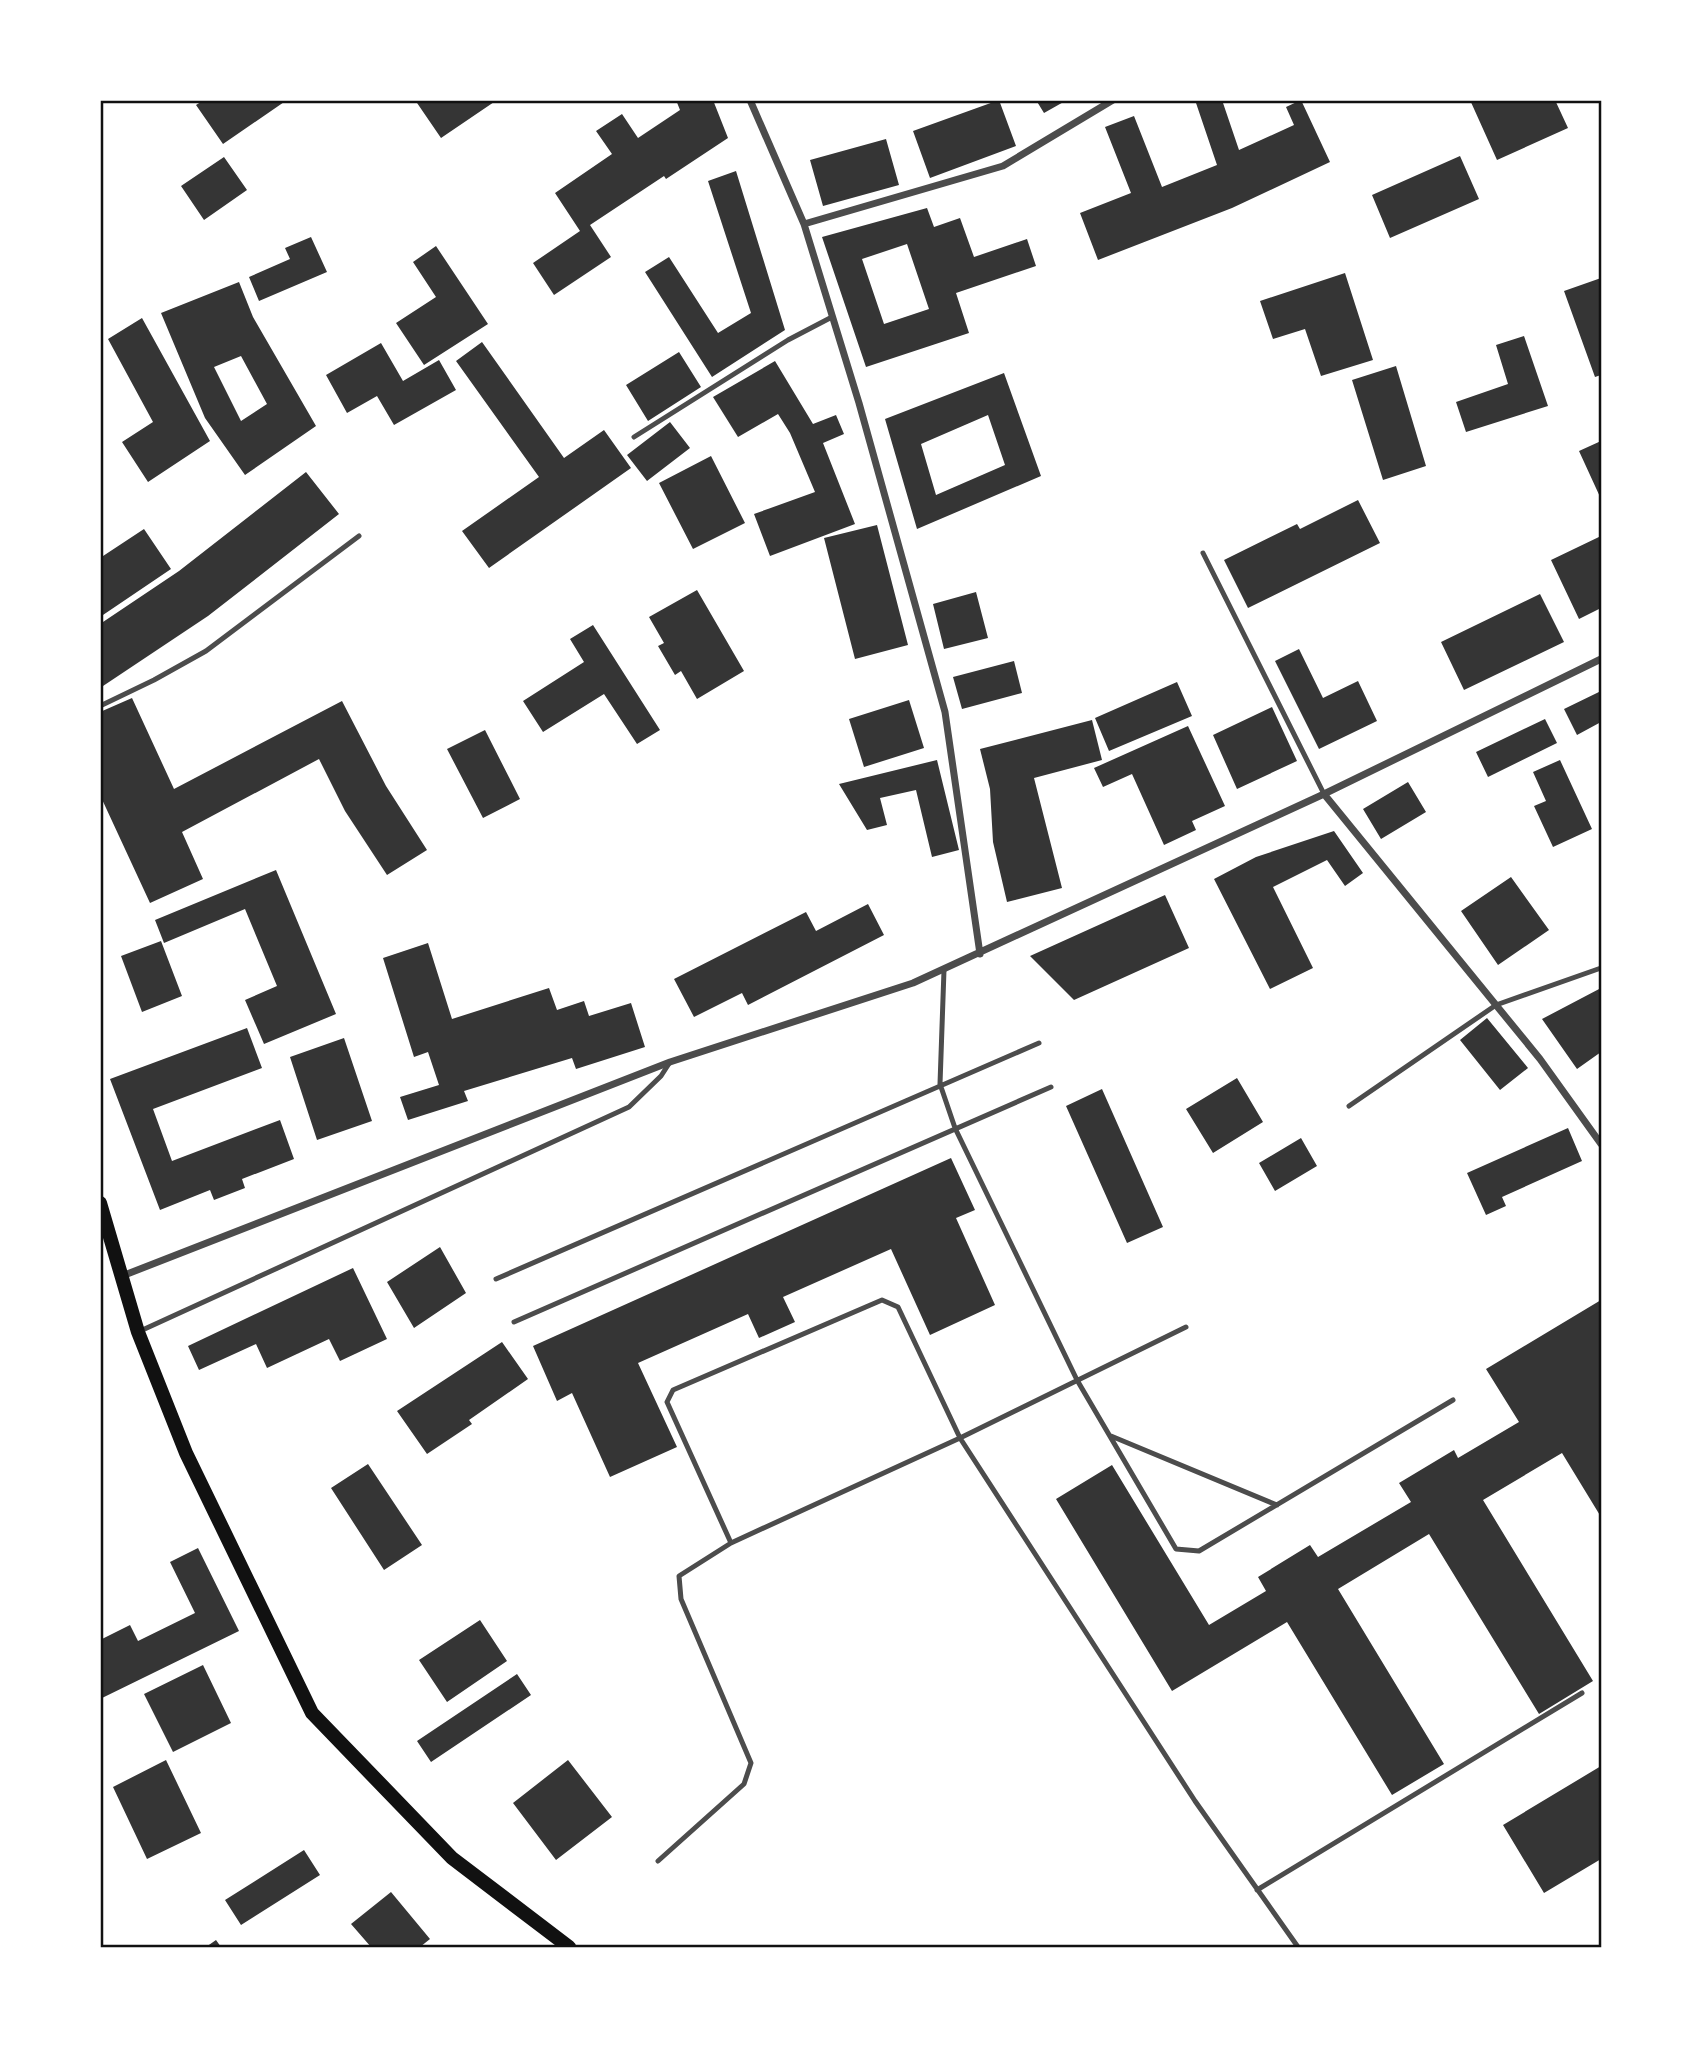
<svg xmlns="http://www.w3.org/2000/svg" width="1701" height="2047" font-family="'PT Sans',sans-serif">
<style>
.building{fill:#353535;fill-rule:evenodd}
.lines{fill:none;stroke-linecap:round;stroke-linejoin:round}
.service{stroke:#4c4c4c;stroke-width:5}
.minor{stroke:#4c4c4c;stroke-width:7}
.secondary{stroke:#111;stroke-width:14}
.neatline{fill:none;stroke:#111;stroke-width:2.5}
</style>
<rect width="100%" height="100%" fill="#fff"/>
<path class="building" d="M 204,100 L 287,100 L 223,144 L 196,105 Z
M 415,100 L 497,100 L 441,138 Z
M 676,100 L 713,100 L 728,138 L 666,179 L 664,176 L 590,225 L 611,257 L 554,295 L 533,263 L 580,231 L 555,193 L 612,154 L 596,131 L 622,114 L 638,138 L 680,110 Z
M 999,100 L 1016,146 L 930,178 L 913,131 Z
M 1036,100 L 1067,100 L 1044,113 Z
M 1195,100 L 1222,100 L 1239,150 L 1294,125 L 1286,107 L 1301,100 L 1330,162 L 1232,208 L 1098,260 L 1080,213 L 1131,193 L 1105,127 L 1134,116 L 1162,187 L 1217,165 Z
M 1470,100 L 1555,100 L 1568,128 L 1497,160 Z
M 886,139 L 899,185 L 823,206 L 810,160 Z
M 1460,156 L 1479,199 L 1390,238 L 1372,195 Z
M 224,157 L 247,190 L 204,220 L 181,186 Z
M 736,171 L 785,330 L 712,377 L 645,272 L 669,257 L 718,333 L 751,313 L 708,181 Z
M 927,208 L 934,227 L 960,218 L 974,257 L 1027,239 L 1036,266 L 956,293 L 969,333 L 866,367 L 822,237 ZM 907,244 L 929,309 L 884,324 L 862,259 Z
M 311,237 L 327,272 L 259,301 L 249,277 L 290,259 L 285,248 Z
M 436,246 L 488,324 L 424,365 L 396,323 L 436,297 L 413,262 Z
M 1345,273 L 1373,360 L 1321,376 L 1305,329 L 1273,339 L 1260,301 Z
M 1601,278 L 1601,375 L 1595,377 L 1564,291 Z
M 239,282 L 253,317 L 316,426 L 245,475 L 205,418 L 161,313 ZM 241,356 L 267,404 L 241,421 L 214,367 Z
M 142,318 L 210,441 L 148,482 L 122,442 L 153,422 L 108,339 Z
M 1524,336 L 1548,406 L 1466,432 L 1456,402 L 1508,384 L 1496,345 Z
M 482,342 L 564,458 L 604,430 L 631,468 L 489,568 L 462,531 L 539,477 L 456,361 Z
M 381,343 L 403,381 L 439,360 L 456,390 L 394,425 L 377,396 L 347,413 L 326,375 Z
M 679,352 L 701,387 L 648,421 L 626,385 Z
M 775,361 L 813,424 L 836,415 L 844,434 L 823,443 L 855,524 L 770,556 L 754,514 L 815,492 L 790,433 L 778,414 L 738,437 L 713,397 Z
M 1396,366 L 1426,466 L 1383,480 L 1352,380 Z
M 1004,373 L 1041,476 L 917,529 L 885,419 ZM 988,415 L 1005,465 L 936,495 L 921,444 Z
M 670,422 L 690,448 L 647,481 L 627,455 Z
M 1601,441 L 1601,499 L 1579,451 Z
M 711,456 L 745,523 L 693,549 L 659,483 Z
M 306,472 L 339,514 L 208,616 L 100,688 L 100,624 L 179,571 Z
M 1358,500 L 1380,543 L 1248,608 L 1224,560 L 1297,524 L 1300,529 Z
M 877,525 L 908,645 L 855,659 L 824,538 Z
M 144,529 L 171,569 L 100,617 L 100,558 Z
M 1601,536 L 1601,608 L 1579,619 L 1551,560 Z
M 697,590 L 744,671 L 697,699 L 681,671 L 675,675 L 658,646 L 664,643 L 649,617 Z
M 976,592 L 988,638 L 944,649 L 933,604 Z
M 1540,594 L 1564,642 L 1464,690 L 1441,642 Z
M 593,625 L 660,730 L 637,744 L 604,694 L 543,732 L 523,701 L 584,662 L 570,639 Z
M 1299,649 L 1323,698 L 1358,681 L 1377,721 L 1319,749 L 1275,661 Z
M 1014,661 L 1022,693 L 962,709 L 953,677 Z
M 1177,682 L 1192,716 L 1109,751 L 1095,718 Z
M 1601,691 L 1601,722 L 1577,735 L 1564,709 Z
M 132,698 L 174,789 L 342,701 L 386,786 L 427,850 L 387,875 L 345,811 L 319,759 L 182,832 L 203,879 L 150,903 L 100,795 L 100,712 Z
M 909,700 L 924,748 L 864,767 L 849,719 Z
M 1272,707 L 1297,761 L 1237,789 L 1213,735 Z
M 1545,719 L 1557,743 L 1488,777 L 1476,752 Z
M 1092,720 L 1102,760 L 1034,778 L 1062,888 L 1007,902 L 993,842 L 990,789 L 980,749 Z
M 1188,726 L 1225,806 L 1192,821 L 1196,830 L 1164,845 L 1132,774 L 1103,787 L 1094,768 Z
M 485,730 L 520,799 L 483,818 L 447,749 Z
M 937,760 L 959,850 L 932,857 L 916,790 L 880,798 L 887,825 L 867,830 L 839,784 Z
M 1560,760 L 1592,829 L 1553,847 L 1534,806 L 1546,801 L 1533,772 Z
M 1408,782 L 1426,812 L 1381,839 L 1363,809 Z
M 1334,831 L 1363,873 L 1345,886 L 1327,860 L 1273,887 L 1313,968 L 1270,989 L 1214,879 L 1256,857 Z
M 276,870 L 336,1014 L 264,1044 L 245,1000 L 277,986 L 245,909 L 164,943 L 155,920 Z
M 1511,877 L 1549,930 L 1498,965 L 1461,911 Z
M 1165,895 L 1189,948 L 1074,1000 L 1030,956 Z
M 868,904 L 884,935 L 748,1005 L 742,993 L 694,1017 L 674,979 L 806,912 L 816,931 Z
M 161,941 L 182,996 L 142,1012 L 121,956 Z
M 428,943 L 452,1019 L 549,988 L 557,1010 L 584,1001 L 589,1016 L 631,1003 L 645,1047 L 576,1069 L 572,1058 L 464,1091 L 468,1101 L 408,1120 L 400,1097 L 439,1085 L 428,1052 L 414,1057 L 383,958 Z
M 1601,988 L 1601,1052 L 1577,1069 L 1542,1019 Z
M 1487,1018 L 1528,1068 L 1500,1090 L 1460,1040 Z
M 247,1028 L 262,1068 L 153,1109 L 172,1161 L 280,1120 L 294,1159 L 242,1179 L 245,1188 L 214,1200 L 210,1190 L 160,1210 L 110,1079 Z
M 344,1038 L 372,1121 L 317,1140 L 290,1057 Z
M 1237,1078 L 1263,1122 L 1213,1153 L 1186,1109 Z
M 1102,1089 L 1163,1227 L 1127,1243 L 1066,1106 Z
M 1568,1128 L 1582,1161 L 1502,1197 L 1506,1206 L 1486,1215 L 1467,1173 Z
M 1301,1138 L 1317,1166 L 1275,1191 L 1259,1163 Z
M 951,1158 L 975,1210 L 956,1218 L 995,1305 L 930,1335 L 891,1249 L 783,1297 L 795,1322 L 759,1338 L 748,1314 L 638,1363 L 677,1447 L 610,1477 L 572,1393 L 557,1401 L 533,1346 Z
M 440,1247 L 466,1293 L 414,1328 L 387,1282 Z
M 353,1268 L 387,1339 L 340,1361 L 329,1339 L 267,1368 L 256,1344 L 199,1370 L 188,1346 Z
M 1601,1300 L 1601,1517 L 1562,1453 L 1483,1500 L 1593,1681 L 1539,1714 L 1429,1534 L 1338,1589 L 1444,1764 L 1392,1795 L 1287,1622 L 1172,1691 L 1056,1499 L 1112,1465 L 1209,1625 L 1266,1591 L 1258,1577 L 1310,1545 L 1318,1557 L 1411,1502 L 1399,1483 L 1454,1450 L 1458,1458 L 1519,1422 L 1486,1369 Z
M 502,1342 L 528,1379 L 469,1420 L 472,1424 L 427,1454 L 397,1411 Z
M 368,1464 L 422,1545 L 384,1570 L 331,1488 Z
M 198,1548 L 239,1631 L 100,1699 L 100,1640 L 130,1625 L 138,1641 L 195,1613 L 170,1562 Z
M 480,1620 L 507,1661 L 447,1702 L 419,1660 Z
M 203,1665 L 231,1723 L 173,1752 L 144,1694 Z
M 517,1674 L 531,1695 L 431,1762 L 417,1741 Z
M 166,1760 L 201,1833 L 147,1859 L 113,1787 Z
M 568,1760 L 612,1817 L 556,1860 L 513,1803 Z
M 1601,1766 L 1601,1859 L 1544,1893 L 1503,1825 Z
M 304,1850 L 320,1875 L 241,1925 L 225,1900 Z
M 391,1892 L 430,1939 L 420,1947 L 371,1947 L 351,1924 Z
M 216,1940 L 221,1947 L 206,1947 Z"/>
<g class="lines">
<path class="service" d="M 634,437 L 788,340 L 832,317
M 1203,553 L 1324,794
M 100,706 L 154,680 L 206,651 L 359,536
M 944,970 L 940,1084 L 955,1128 L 1077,1380 L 1176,1549 L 1199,1551 L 1453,1400
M 1349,1106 L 1496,1005 L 1601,968
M 496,1279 L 1039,1043
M 514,1322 L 1051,1087
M 138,1332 L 629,1107 L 661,1076 L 670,1062
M 1111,1436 L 1277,1505
M 731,1543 L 667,1402 L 673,1390 L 882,1300 L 898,1307 L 960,1438 L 1195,1801 L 1298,1947
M 658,1861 L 744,1784 L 751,1763 L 681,1599 L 679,1576 L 731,1543 L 960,1438 L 1186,1327
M 1257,1890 L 1582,1693"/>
<path class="minor" d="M 750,100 L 804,224 L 859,403 L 945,712 L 980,954
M 804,224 L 1003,166 L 1113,100
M 1324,794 L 1540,1059 L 1601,1144
M 122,1276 L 670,1062 L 913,983 L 1324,794 L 1601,659"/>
<path class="secondary" d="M 100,1203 L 138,1332 L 186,1453 L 312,1713 L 452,1858 L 569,1947"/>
</g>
<rect width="1701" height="2047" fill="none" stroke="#ffffff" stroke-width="203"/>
<rect x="102" y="102" width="1498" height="1844" class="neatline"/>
</svg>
